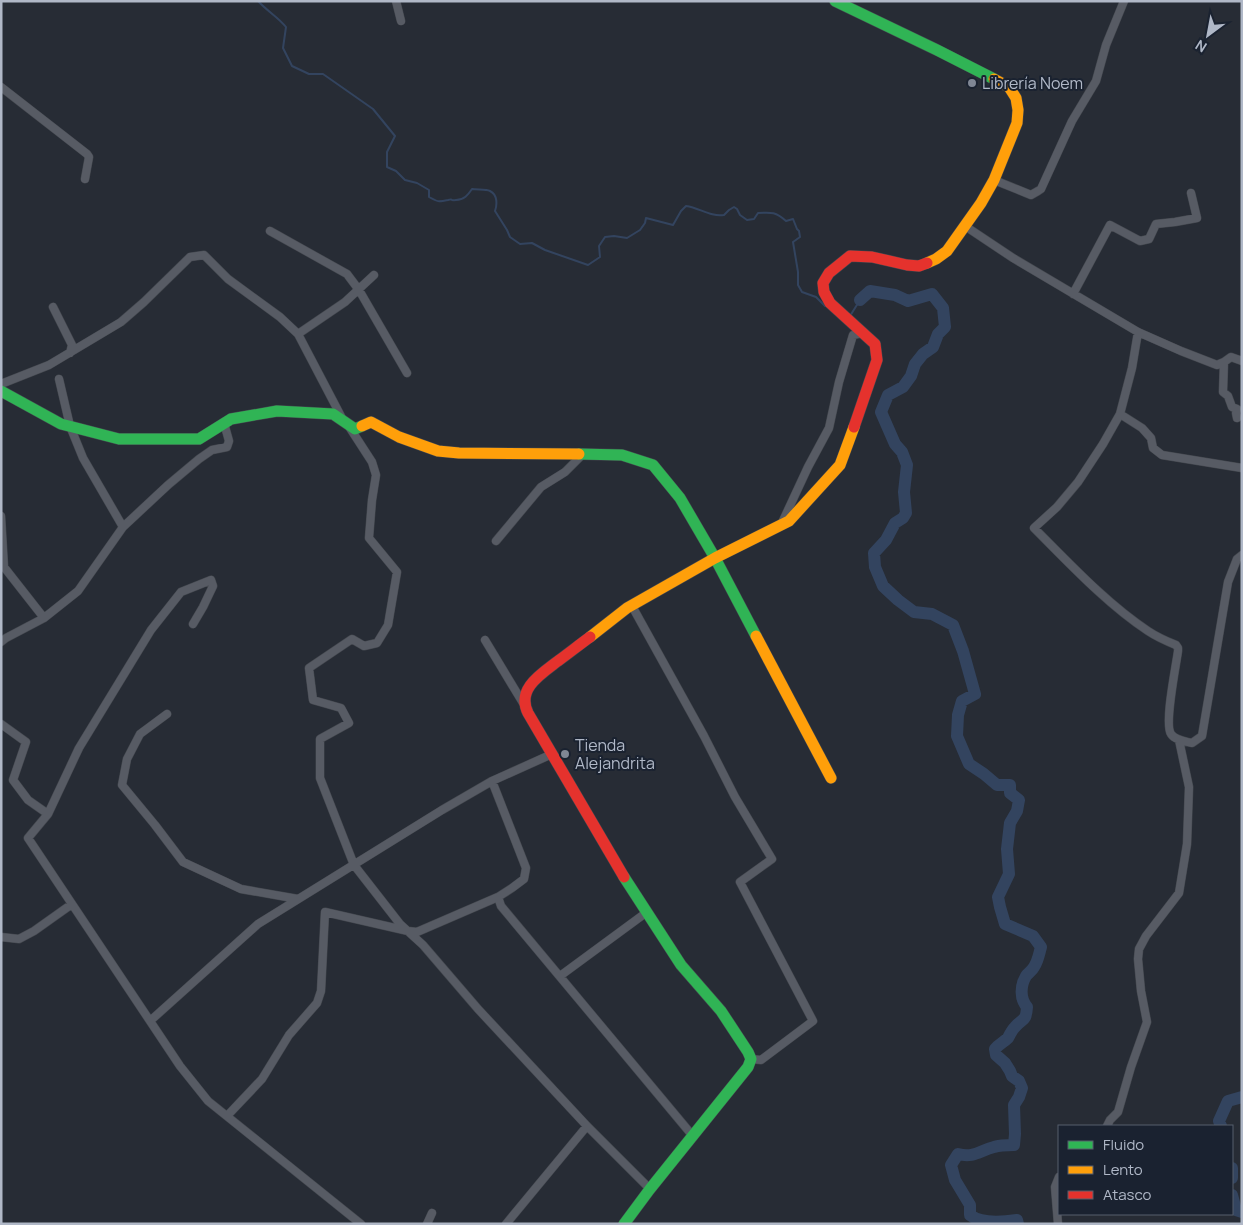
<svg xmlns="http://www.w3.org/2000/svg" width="1243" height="1225" font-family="Manrope,sans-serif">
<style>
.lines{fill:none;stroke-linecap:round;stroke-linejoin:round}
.stream{stroke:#33445f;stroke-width:2}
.river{stroke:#33445f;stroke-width:12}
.street-casing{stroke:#43474e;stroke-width:9}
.fast-casing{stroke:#43474e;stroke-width:12}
.slow-casing{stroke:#43474e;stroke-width:12}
.jam-casing{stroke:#43474e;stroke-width:12}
.street{stroke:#575b64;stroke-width:8}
.fast{stroke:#30b455;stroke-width:11}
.slow{stroke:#ff9f0a;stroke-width:11}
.jam{stroke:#e5322d;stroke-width:11}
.poi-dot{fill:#808794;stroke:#1a2230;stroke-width:2}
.labels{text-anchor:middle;stroke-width:4;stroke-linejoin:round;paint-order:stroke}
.poi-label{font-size:16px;fill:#b0b8c7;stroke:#1a2230;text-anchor:start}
</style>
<rect width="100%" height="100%" fill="#272c35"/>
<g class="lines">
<path class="stream" d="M 258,1 C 267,11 278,17 286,27 L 283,48 L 292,66 L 309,74 L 323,74 L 373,109 L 395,136 L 387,152 L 387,167 L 396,171 L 405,180 L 417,183 L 429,190 L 429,197 C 438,202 438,202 448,200 C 455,198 448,201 456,200 C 464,200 468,195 472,189 C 477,190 486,189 490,191 C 498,195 497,205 495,211 L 507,230 L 510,237 L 520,244 L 532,243 L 545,250 L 588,265 L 600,257 L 599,246 L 605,237 L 614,236 L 627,238 L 640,230 L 645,223 L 646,218 L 673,225 L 681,211 L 686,206 C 700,208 710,217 724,215 L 729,210 L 734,207 L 737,209 L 740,215 L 747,220 L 754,219 L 758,213 C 772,212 776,212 786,221 L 793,219 L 797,229 L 799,231 L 800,237 L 793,242 L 798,272 L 798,285 L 802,292 L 816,297 L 825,306
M 850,316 L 860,300"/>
<path class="river" d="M 860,300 L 870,291 L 895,295 L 908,301 L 932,294 L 943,308 L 945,327 L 938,334 L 933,347 L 923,354 L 915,364 L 911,376 L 903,387 L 888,395 L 881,412 L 895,444 L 902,452 L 907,465 L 904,492 L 906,513 L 903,518 L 895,523 L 886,540 L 874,553 L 875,567 L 883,586 L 898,600 L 914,612 L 932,614 L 953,625 L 963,651 L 975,694 L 962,701 L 958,715 L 957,736 L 969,764 L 984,774 L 997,785 L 1010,785 L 1010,793 L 1019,800 L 1017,811 L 1010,823 L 1007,849 L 1009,874 L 998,897 L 1000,907 L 1005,924 L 1033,936 L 1041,947 C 1039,954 1038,961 1034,967 C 1032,971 1028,973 1026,976 C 1020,986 1020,999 1027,1007 C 1026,1023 1022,1018 1015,1027 C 1012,1030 1010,1034 1008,1038 C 1004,1042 999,1044 995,1049 L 996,1055 L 1005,1063 L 1010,1071 L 1012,1076 L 1019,1081 L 1022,1088 L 1019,1097 L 1014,1105 L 1015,1134 L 1014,1145 C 1007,1145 1000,1145 994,1147 C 979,1151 974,1158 958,1154 L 951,1165 L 955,1180 L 970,1205 L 970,1215 C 981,1224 1003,1222 1017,1220 L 1018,1224
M 1221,1126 L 1219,1121 L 1228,1101 L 1242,1097
M 1232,1168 L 1232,1178
M 1232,1195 L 1236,1210 L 1242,1212"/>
<g class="street-casing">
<path id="street" d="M 396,1 L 401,21
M 1,87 L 87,154 L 89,157 L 85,179
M 994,180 L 1031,195 L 1038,191 L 1041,189 L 1072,121 L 1096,81 L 1106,45 L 1124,1
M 965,226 L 1013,258 L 1138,332 L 1181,351 L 1217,365 L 1224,362 L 1231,357 L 1242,361
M 270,231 L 347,274 L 359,290 L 407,373
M 1073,294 L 1110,225 L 1140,241 L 1149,239 L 1156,224 L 1175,222 L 1197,218 L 1191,193
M 53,307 L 72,345 L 70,353
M 1138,332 L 1132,368 L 1120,414 L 1103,444 L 1078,482 L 1057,507 L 1034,528 C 1069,563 1107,604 1148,631 C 1157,637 1166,641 1176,645 L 1178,648 L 1178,651 C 1176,666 1164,724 1171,734 C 1175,740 1184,741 1192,743 L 1202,736 L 1228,582 L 1237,559 L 1242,555
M 1224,362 L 1223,392 L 1228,396 L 1232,407 L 1237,409 L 1236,413 L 1237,418
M 59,379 L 70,426 L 83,458 L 123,527
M 1,384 L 49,365 L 121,322 L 144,302 L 190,257 L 204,255 L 228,279 L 280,317 L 298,334
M 1120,414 L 1142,428 L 1151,438 L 1153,448 L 1162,455 L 1242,468
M 343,420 L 298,334 L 345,302 L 374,275
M 350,428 L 372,462 L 376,475 L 372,500 L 369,538 L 397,572 L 388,625 L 377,643 L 364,646 L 352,639 L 309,668 L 313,700 L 341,708 L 349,723 L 320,739 L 320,778 L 354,865 L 400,924 L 423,945 L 478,1009 L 587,1126 L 650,1189
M 1,516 L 4,567 L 44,618
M 781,525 L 808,467 L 829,428 L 839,382 L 853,335 L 863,333
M 496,541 L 541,487 L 565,472 L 583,454
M 632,606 L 704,736 L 735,797 L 772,859 L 740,882 L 813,1021 L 761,1060 L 751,1059
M 485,640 L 523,703
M 1,642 L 6,638 L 44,618 L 78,591 L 123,527 L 168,485 L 199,459 L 212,450 L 227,447 L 229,441 L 224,423
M 167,714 L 140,734 L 127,759 L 122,785 L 155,825 L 183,862 L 241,889 L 298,899
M 1,724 L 26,742 L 13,780 L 28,800 L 48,814 L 28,838 L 150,1021
M 492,781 L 526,868 L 524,879 L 512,888 L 498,897 L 501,906 L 692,1135
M 48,814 L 79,748 L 151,630 L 181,592 L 211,580 L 213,586 L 203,607 L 193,624
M 1,937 L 19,939 L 34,931 L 72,904
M 560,976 L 647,912
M 227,1116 L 262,1079 L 289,1035 L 317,1003 L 321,991 L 325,912 L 408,931 L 417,932 L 498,897
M 1107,1126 L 1110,1120 L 1118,1112 L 1131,1067 L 1147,1022 L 1141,991 L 1138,959 L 1139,949 L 1146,936 L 1179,893 L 1187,844 L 1189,787 L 1179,740
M 361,1224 L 208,1101 L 180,1066 L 150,1021 L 258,924 L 442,810 L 492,781 L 552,754
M 427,1224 L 432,1213
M 506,1224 L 587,1126
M 1058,1224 L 1055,1187 L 1059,1177"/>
</g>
<g class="fast-casing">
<path id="fast" d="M 835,1 L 937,50 L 994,79
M 1,391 L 61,424 L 119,439 L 199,439 L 231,419 L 277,411 L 333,414 L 355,429 L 362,426
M 579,454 L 622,455 L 653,465 L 680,498 L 715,558 L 756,636
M 624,877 L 681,965 L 721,1011 L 748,1052 L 751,1059 L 748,1067 L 650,1189 L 624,1224"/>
</g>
<g class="slow-casing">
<path id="slow" d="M 927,263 L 936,259 L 947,251 L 981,203 L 994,180 L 1017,123 L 1018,110 L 1016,98 L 1009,87 L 994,79
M 362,426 L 371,422 L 399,437 L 438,451 L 459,453 L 579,454
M 756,636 L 831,778
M 590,637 L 627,608 L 715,558 L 789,521 L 840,465 L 854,427"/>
</g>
<g class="jam-casing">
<path id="jam" d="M 854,427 L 877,360 L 875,344 L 830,303 L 824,292 L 823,283 L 829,273 L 850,256 L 872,257 L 907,265 L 919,266 L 927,263
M 590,637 C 579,645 569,653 558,661 C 541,674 516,689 528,713 L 624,877"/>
</g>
<use href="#street" class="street"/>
<use href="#fast" class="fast"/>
<use href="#slow" class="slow"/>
<use href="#jam" class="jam"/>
</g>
<g class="poi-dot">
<circle cx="972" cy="83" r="5"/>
<circle cx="565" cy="754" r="5"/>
</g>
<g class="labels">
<g class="poi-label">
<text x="982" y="89">Librería Noem</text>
<text x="575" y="751">Tienda<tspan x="575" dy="18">Alejandrita</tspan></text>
</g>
</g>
<rect width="1243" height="1225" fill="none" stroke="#b0b8c7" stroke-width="5"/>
<rect x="1058" y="1125" width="175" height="90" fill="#1a2230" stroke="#565e6c"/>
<rect x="1068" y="1141" width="25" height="8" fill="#30b455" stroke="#565e6c"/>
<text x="1103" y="1150" font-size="15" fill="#b0b8c7">Fluido</text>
<rect x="1068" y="1166" width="25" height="8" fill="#ff9f0a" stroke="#565e6c"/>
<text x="1103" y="1175" font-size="15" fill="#b0b8c7">Lento</text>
<rect x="1068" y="1191" width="25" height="8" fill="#e5322d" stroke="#565e6c"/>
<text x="1103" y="1200" font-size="15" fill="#b0b8c7">Atasco</text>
<g transform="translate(1208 35) rotate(212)" stroke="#1a2230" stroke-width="4" paint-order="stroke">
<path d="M0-4L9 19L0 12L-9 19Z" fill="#b0b8c7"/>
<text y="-8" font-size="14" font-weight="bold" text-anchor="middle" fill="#b0b8c7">N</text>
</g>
</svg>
